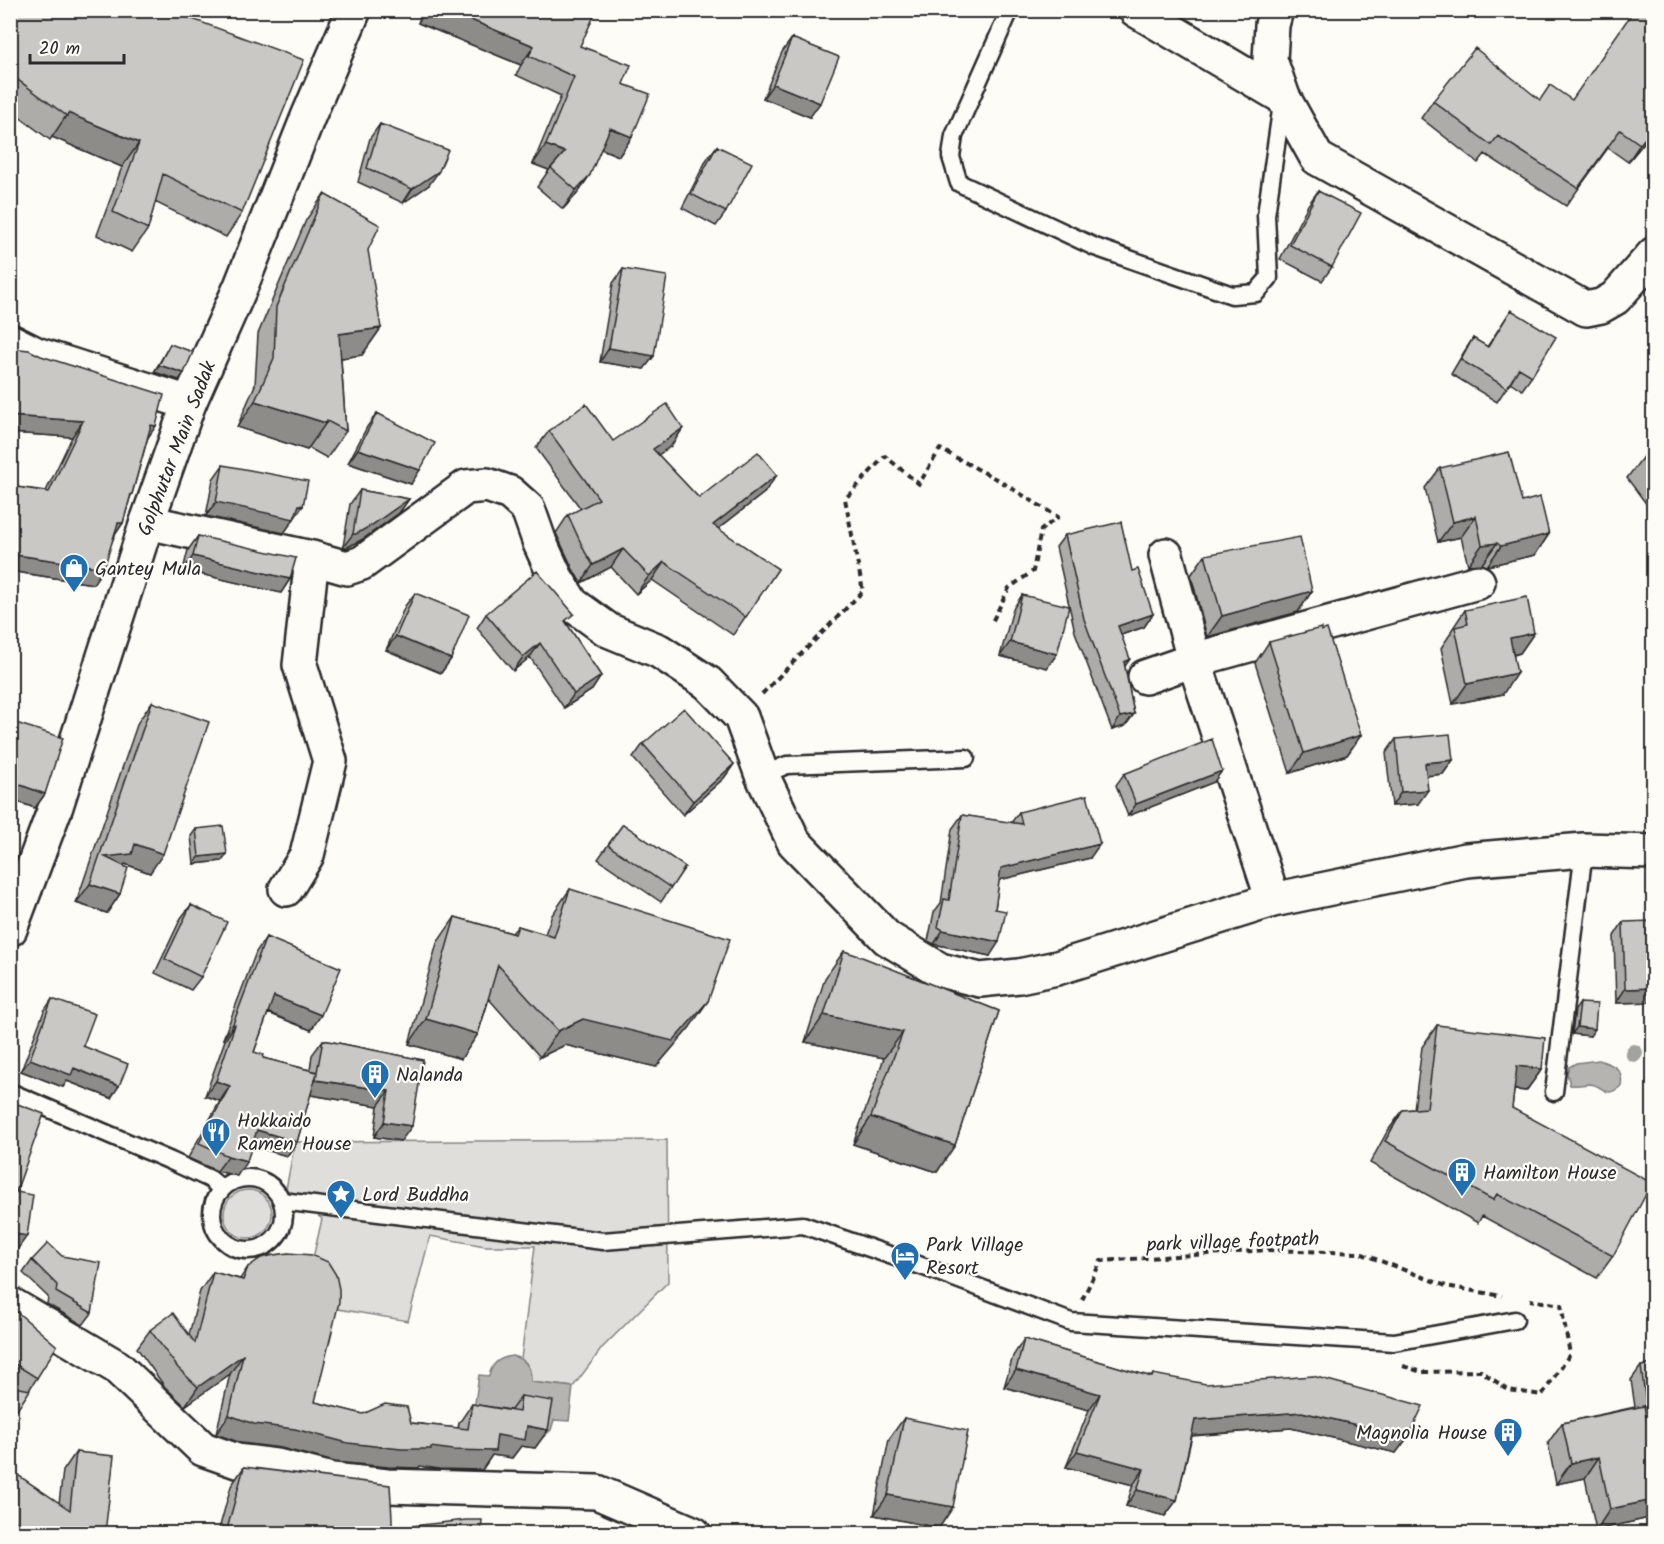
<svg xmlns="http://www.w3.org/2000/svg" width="1664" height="1544" font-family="Kalam,sans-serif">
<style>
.green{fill:#dfdeda;stroke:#858482;stroke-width:1.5}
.water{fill:#b5b4b1;stroke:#7e7d7b;stroke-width:1.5}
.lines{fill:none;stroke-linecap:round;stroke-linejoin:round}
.service-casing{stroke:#2b2b2b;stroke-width:21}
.minor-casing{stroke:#2b2b2b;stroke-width:38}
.secondary-casing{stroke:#2b2b2b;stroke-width:38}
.path{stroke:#2b2b2b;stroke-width:4;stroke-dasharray:6 4.5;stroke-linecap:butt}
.service{stroke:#fdfcf7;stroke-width:16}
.minor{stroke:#fdfcf7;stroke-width:33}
.secondary{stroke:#fdfcf7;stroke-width:33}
.tree{fill:#a2a29f}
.wall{fill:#adaca9;stroke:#2b2b2b;stroke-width:1.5}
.shaded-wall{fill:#8d8c89;stroke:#2b2b2b;stroke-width:1.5}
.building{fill:#c9c8c4;stroke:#2b2b2b;stroke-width:1.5}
.labels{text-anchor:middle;stroke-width:4.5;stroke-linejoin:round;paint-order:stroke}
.street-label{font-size:20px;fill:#2b2b2b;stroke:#fdfcf7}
.poi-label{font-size:20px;fill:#2b2b2b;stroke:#fdfcf7;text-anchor:start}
</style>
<rect width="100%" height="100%" fill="#fdfcf7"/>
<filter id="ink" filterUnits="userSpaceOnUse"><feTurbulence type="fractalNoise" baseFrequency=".0167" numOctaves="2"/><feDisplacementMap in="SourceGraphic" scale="12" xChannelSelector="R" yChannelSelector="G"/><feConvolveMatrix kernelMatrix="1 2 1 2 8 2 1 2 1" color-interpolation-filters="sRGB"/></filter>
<g filter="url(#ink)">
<path class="green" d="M 667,1140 L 668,1282 L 602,1348 L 573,1387 L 531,1382 L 526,1363 L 521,1359 L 535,1246 L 485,1246 L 430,1236 L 408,1321 L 338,1309 L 310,1271 L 322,1219 L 286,1189 L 295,1142 Z
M224 1214a24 24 0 1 1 48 0a24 24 0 1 1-48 0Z"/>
<path class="water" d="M 1599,1060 C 1614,1065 1624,1069 1621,1086 C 1605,1100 1604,1085 1590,1084 C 1583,1084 1577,1086 1570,1085 L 1567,1073 L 1569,1067 L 1576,1063 Z
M 512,1356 C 526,1359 532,1368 531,1382 L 573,1387 L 569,1421 L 554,1420 L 551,1430 L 542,1438 L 474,1410 L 479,1375 L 489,1376 C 492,1363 499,1358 512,1356 Z"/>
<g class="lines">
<g class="service-casing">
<path id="service" d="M 1010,10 L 954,136 L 951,157 L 959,183 L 1095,247 L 1232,295 L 1256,293 L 1269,278 L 1266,215 L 1282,104
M 762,775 L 787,765 L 966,758
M 10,1092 L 171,1161 L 210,1179 L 222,1189
M 1554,1092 L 1584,850
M212 1214a36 36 0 1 1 72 0a36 36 0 1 1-72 0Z
M 282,1201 L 603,1241 L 803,1225 L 930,1269 L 1071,1322 L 1394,1342 L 1515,1320"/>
</g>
<g class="minor-casing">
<path id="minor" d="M 1136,10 L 1283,97
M 1276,10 L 1272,25 L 1270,60 L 1283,97 L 1317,158 L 1586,309 L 1601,306 L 1615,298 L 1654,254
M 10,341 L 36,354 L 189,403
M 147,522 L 312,558 L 347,568 L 362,563 L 466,487 L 487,485 L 510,493 L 528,509 L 540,543 L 556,578 L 572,604 L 608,630 L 659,651 L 708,683 L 741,717 L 762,775 L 794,842 L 887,938 L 940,970 L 980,980 L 1019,976 L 1057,968 L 1273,900 L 1466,860 L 1584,850 L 1654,852
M 1166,555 L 1194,660 L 1273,900
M 1145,677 L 1194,660 L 1478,582
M 286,889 L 307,855 L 330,761 L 300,665 L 312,558
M 10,1304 L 117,1367 L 203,1449 L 237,1461 L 277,1466 L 332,1480 L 387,1486 L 597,1492 L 694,1534"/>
</g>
<g class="secondary-casing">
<path id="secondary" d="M 10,929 L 56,806 L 147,522 L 189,403 L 241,286 L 308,117 L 354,10"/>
</g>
<path class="path" d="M 762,694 L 863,591 L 845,499 L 885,456 L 919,484 L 940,449 L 1000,481 L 1058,517 L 1041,530 L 1033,571 L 1009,588 L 992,622
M 1082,1300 L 1101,1261 L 1268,1250 L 1360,1253 L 1446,1286 L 1502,1296
M 1403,1366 L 1422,1372 L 1481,1371 L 1508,1390 L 1542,1395 L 1570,1354 L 1561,1305 L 1530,1300"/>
<use href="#service" class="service"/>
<use href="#minor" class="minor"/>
<use href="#secondary" class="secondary"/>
</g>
<circle class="tree" cx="1634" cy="1053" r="9"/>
<path class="wall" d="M 10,10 L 242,213 L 226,237 L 155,202 L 148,229 L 132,252 L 97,235 L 122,167 L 52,137 L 50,140 L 10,110 Z
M 423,10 L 588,10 L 580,46 L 623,84 L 632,137 L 619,156 L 601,149 L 577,194 L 563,209 L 537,187 L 549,170 L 533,164 L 561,96 L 516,75 L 521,65 L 418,23 Z
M 792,38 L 810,117 L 763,98 L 782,52 Z
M 1540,100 L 1572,100 L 1647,139 L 1628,162 L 1608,148 L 1566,206 L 1485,154 L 1478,163 L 1421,118 L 1433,101 Z
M 380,124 L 429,185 L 403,203 L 358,182 L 370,138 Z
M 717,146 L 726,212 L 716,226 L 682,208 L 707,159 Z
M 1318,191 L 1332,267 L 1322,281 L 1280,259 L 1308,205 Z
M 324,194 L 381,328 L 362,355 L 341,358 L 346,431 L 327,458 L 309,448 L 307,450 L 237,427 L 255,385 L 258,334 L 306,220 Z
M 623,269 L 654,356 L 644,369 L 600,362 L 613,283 Z
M 1511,310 L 1532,376 L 1522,390 L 1510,382 L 1497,402 L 1451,374 L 1464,352 L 1473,338 L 1487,347 Z
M 170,344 L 184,373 L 179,380 L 154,372 Z
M 10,348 L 148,437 L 132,494 L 130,498 L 123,523 L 115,535 L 93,584 L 10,571 L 10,486 L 46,491 L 72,437 L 10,433 Z
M 377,413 L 411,484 L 348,463 L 367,427 Z
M 683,428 L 671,446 L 658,455 L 699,498 L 764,493 L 718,529 L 778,569 L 733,635 L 652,580 L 636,594 L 611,567 L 581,583 L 573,569 L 556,533 L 568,515 L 581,509 L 536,448 L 549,431 L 613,441 Z
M 1653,449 L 1653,513 L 1627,478 L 1642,458 Z
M 223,465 L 293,520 L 284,533 L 206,516 L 213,479 Z
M 1440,468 L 1522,502 L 1549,534 L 1535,555 L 1487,566 L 1482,564 L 1468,565 L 1461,537 L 1438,542 L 1425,488 Z
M 360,490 L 409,499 L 399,513 L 363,539 L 346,548 L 343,547 L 350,504 Z
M 1065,535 L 1132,571 L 1153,614 L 1144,627 L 1121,635 L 1125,667 L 1134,714 L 1125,726 L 1112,730 L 1075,632 L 1056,547 Z
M 198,536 L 290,579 L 281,593 L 183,570 L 188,550 Z
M 1205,555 L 1312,591 L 1298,612 L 1207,637 L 1191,575 Z
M 415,593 L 451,659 L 441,673 L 386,650 L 405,606 Z
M 1022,595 L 1057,654 L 1047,668 L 1000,656 L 1013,609 Z
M 1465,610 L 1534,633 L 1520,653 L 1514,655 L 1503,694 L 1453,704 L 1441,648 L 1451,633 L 1451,631 Z
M 486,614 L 567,624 L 601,676 L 592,690 L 564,708 L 530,657 L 513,671 L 477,628 Z
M 1269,642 L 1361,735 L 1347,755 L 1290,773 L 1255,663 Z
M 152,702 L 150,873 L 125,864 L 124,866 L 120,894 L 107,913 L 76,903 L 138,722 Z
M 16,723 L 45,794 L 35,808 L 10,799 L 10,731 Z
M 1396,739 L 1453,760 L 1443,774 L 1426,776 L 1418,804 L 1392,806 L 1386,753 Z
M 643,744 L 734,764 L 724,778 L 683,815 L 633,758 Z
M 1124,774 L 1214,782 L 1128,816 L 1116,785 Z
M 1019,812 L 1090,858 L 999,880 L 995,909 L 990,956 L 934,944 L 928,941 L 934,912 L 941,903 L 952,829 L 962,815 L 1011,823 Z
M 623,824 L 685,867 L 661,902 L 598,859 Z
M 196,829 L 227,854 L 222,861 L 194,864 L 191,836 Z
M 570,889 L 690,1027 L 656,1067 L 565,1045 L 540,1057 L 489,999 L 478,1034 L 461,1059 L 409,1044 L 437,943 L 455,917 L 512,933 L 518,926 L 545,934 L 552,915 Z
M 191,905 L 201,977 L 191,990 L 155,973 L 181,918 Z
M 1623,922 L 1653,1002 L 1616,1003 L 1614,936 Z
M 266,937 L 311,1030 L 268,1013 L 254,1052 L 263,1058 L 310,1070 L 312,1055 L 323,1040 L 423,1060 L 401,1141 L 374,1137 L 378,1106 L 310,1095 L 297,1142 L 287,1156 L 252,1146 L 237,1176 L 217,1171 L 188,1158 L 220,1101 L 205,1096 L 225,1040 L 223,1039 L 256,952 Z
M 844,951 L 999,1011 L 955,1145 L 937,1172 L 853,1144 L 884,1058 L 805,1042 L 825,978 Z
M 52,999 L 83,1046 L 111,1098 L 67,1081 L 63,1087 L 21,1071 L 44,1011 Z
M 1580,1003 L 1590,1036 L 1572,1034 L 1575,1010 Z
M 1437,1025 L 1542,1069 L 1526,1091 L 1514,1090 L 1512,1108 L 1613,1256 L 1597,1278 L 1482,1216 L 1478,1223 L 1370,1163 L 1387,1132 L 1403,1110 L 1414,1109 L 1422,1047 Z
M 32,1260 L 92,1313 L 83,1325 L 47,1304 L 48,1297 L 23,1273 Z
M 248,1267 L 315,1402 L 363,1414 L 411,1423 L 458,1428 L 459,1423 L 472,1404 L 511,1410 L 521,1396 L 548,1430 L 535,1448 L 521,1446 L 512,1458 L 492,1455 L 482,1470 L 439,1469 L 420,1466 L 418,1468 L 388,1467 L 335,1462 L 281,1448 L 241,1443 L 216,1434 L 230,1374 L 185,1406 L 165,1387 L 137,1348 L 150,1330 L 189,1335 L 200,1291 L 213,1272 L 240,1279 Z
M 10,1306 L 37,1378 L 29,1390 L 10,1421 Z
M 1024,1339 L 1151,1377 L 1153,1374 L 1408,1437 L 1396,1453 L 1291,1428 L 1192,1436 L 1177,1500 L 1165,1516 L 1126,1506 L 1133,1485 L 1066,1467 L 1089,1410 L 1004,1387 L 1013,1356 Z
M 1653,1364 L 1653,1416 L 1646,1416 L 1649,1518 L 1596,1530 L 1585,1478 L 1556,1484 L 1548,1443 L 1562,1423 L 1635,1407 L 1631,1380 L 1641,1366 Z
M 904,1418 L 953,1507 L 939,1528 L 874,1515 L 889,1439 Z
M 76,1452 L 105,1533 L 10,1533 L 10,1470 L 59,1503 L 63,1471 Z
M 244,1467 L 392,1533 L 218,1533 L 231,1486 Z"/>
<path class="shaded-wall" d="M 426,10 L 447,10 L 534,46 L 521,65 L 418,23 Z
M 738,10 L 750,10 L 735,15 Z
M 773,84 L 820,103 L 810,117 L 763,98 Z
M 68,113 L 139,143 L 122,167 L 52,137 Z
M 610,128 L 632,137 L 619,156 L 597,147 Z
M 1653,129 L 1653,130 L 1647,139 L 1628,162 L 1640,144 Z
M 546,145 L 565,152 L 549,170 L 533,164 Z
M 439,171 L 429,185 L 403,203 L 412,189 Z
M 590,175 L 577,194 L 563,209 L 576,190 Z
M 381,328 L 362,355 L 320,361 L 339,334 Z
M 609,348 L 654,356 L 644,369 L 600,362 Z
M 159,365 L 184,373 L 179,380 L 154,372 Z
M 255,401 L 326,423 L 307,450 L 237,427 Z
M 10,416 L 83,421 L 72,437 L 10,433 Z
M 151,425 L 156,426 L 145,442 Z
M 683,428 L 671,446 L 641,467 L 653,449 Z
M 358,449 L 420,470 L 411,484 L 348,463 Z
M 777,475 L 764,493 L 700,543 L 713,525 Z
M 409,499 L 399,513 L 363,539 L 346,548 L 343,547 L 353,534 Z
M 216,502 L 299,505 L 303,506 L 284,533 L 206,516 Z
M 1476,516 L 1461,537 L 1438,542 L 1453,522 Z
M 118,523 L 123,523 L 112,539 Z
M 1549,534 L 1535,555 L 1487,566 L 1501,546 Z
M 1497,543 L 1482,564 L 1468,565 L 1482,545 Z
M 623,549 L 611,567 L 581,583 L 593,565 Z
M 10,554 L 104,568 L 93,584 L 10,571 Z
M 193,556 L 290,579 L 281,593 L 183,570 Z
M 664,562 L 652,580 L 636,594 L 649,576 Z
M 1312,591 L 1298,612 L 1207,637 L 1222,616 Z
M 1153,614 L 1144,627 L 1109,639 L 1118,626 Z
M 1534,633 L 1520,653 L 1496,658 L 1510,638 Z
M 396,636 L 451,659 L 441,673 L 386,650 Z
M 1010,642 L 1057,654 L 1047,668 L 1000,656 Z
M 540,643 L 530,657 L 513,671 L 523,657 Z
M 1130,659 L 1121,672 L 1124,662 Z
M 1517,673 L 1503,694 L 1453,704 L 1467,684 Z
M 601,676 L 592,690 L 564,708 L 574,694 Z
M 1134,714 L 1125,726 L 1112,730 L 1120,717 Z
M 1361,735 L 1347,755 L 1290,773 L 1304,753 Z
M 1453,760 L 1443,774 L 1415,777 L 1425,763 Z
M 734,764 L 724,778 L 683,815 L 693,801 Z
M 1222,771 L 1214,782 L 1128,816 L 1136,804 Z
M 10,781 L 45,794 L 35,808 L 10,799 Z
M 1428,790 L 1418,804 L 1392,806 L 1401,792 Z
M 135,844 L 163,854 L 150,873 L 125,864 L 119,873 L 105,857 Z
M 1100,844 L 1090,858 L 991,882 L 1001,868 Z
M 227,854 L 222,861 L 194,864 L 199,857 Z
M 90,884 L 120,894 L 107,913 L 76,903 Z
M 943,930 L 999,942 L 990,956 L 934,944 Z
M 1653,988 L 1653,1002 L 1616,1003 L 1625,989 Z
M 274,996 L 321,1015 L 311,1030 L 264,1011 Z
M 708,1001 L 690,1027 L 656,1067 L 565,1045 L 540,1057 L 558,1031 L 583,1019 Z
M 824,1015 L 903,1032 L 884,1058 L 805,1042 Z
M 426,1019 L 478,1034 L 461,1059 L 409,1044 Z
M 233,1024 L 235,1025 L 225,1040 L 223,1039 Z
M 1577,1027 L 1595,1029 L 1590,1036 L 1572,1034 Z
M 30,1059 L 74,1068 L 119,1086 L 111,1098 L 67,1081 L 63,1087 L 21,1071 Z
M 1517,1066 L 1542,1069 L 1526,1091 L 1502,1088 Z
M 316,1080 L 389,1091 L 378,1106 L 305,1094 Z
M 216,1081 L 230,1086 L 220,1101 L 205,1096 Z
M 871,1117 L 955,1145 L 937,1172 L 853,1144 Z
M 384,1122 L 412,1126 L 401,1141 L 374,1137 Z
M 257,1130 L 297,1142 L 287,1156 L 247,1145 Z
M 228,1156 L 247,1161 L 237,1176 L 217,1171 Z
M 10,1233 L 27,1236 L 17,1250 L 10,1249 Z
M 243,1355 L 230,1374 L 185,1406 L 198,1387 Z
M 1016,1370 L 1100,1394 L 1089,1410 L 1004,1387 Z
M 1653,1403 L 1653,1416 L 1636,1418 L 1646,1404 Z
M 1302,1412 L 1408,1437 L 1396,1453 L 1291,1428 L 1184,1436 L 1195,1420 Z
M 229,1415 L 431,1447 L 497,1435 L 527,1426 L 548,1430 L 535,1448 L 521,1446 L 512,1458 L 492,1455 L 482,1470 L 439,1469 L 420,1466 L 418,1468 L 388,1467 L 335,1462 L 281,1448 L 241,1443 L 216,1434 Z
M 1077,1451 L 1144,1469 L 1133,1485 L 1066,1467 Z
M 1599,1457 L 1585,1478 L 1556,1484 L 1571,1463 Z
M 1137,1490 L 1177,1500 L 1165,1516 L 1126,1506 Z
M 888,1495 L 953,1507 L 939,1528 L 874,1515 Z
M 1653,1500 L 1653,1512 L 1649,1518 L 1596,1530 L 1610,1509 Z"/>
<path class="building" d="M 10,10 L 168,10 L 304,60 L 242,213 L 163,174 L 148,229 L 113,212 L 139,143 L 68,113 L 67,116 L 10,74 Z
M 447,10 L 588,10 L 595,14 L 580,46 L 631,65 L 623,84 L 650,94 L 632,137 L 610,128 L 590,175 L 576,190 L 551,168 L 565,152 L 546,145 L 574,77 L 529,56 L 534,46 Z
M 1634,10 L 1653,10 L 1653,129 L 1640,144 L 1620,130 L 1578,188 L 1498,136 L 1491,145 L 1433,101 L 1475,48 L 1540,100 L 1550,85 L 1572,100 Z
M 792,38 L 839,57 L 820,103 L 773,84 Z
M 380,124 L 448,150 L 439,171 L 412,189 L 367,168 Z
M 717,146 L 752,163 L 726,212 L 691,194 Z
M 1318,191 L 1361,213 L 1332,267 L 1290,245 Z
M 324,194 L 380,225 L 368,250 L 381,328 L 339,334 L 346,431 L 327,421 L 326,423 L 255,401 L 274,358 L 276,307 Z
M 623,269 L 667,276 L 654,356 L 609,348 Z
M 1511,310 L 1556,337 L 1532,376 L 1519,368 L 1507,388 L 1461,360 L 1473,338 L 1488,347 Z
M 170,344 L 193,352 L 184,373 L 159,365 Z
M 10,348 L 29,350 L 41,356 L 164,395 L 156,426 L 151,425 L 132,494 L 131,494 L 123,523 L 118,523 L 104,568 L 10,554 L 10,486 L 49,492 L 83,421 L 10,416 Z
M 586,404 L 613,441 L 667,404 L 683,428 L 653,449 L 699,498 L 758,452 L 777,475 L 713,525 L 778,569 L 746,617 L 664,562 L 649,576 L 623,549 L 593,565 L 585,552 L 568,515 L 599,499 L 549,431 Z
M 377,413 L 435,443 L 420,470 L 358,449 Z
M 1653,449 L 1653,474 L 1642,458 Z
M 1509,452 L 1522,502 L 1540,497 L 1549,534 L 1501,546 L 1497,543 L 1482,545 L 1476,516 L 1453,522 L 1440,468 Z
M 223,465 L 308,481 L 303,506 L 299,505 L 294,519 L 216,502 Z
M 360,490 L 409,499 L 372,525 L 356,534 L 353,534 Z
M 1121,522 L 1132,571 L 1138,569 L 1153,614 L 1118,626 L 1130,659 L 1124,662 L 1134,714 L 1120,717 L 1084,619 L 1065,535 Z
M 198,536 L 296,558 L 290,579 L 193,556 Z
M 1300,537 L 1312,591 L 1222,616 L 1205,555 Z
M 537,571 L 574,614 L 565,621 L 601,676 L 574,694 L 540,643 L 523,657 L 486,614 Z
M 415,593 L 469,615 L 451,659 L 396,636 Z
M 1022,595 L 1069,606 L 1057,654 L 1010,642 Z
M 1527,597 L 1534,633 L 1510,638 L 1517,673 L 1467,684 L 1455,627 L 1468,624 L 1465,610 Z
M 1321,628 L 1321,631 L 1327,629 L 1361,735 L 1304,753 L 1269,642 Z
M 152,702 L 209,722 L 163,854 L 135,844 L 132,854 L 105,857 L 128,868 L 120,894 L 90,884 Z
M 684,708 L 734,764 L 693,801 L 643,744 Z
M 16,723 L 63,738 L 45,794 L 10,781 L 10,740 Z
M 1450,734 L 1453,760 L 1425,763 L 1428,790 L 1401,792 L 1396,739 Z
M 1212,739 L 1222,771 L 1136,804 L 1124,774 Z
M 1087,795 L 1100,844 L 1001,868 L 995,909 L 1006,911 L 999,942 L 943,930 L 938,927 L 944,899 L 949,900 L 962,815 L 1022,824 L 1019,812 Z
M 623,824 L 685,867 L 671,888 L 608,845 Z
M 223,826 L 227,854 L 199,857 L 196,829 Z
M 570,889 L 730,939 L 708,1001 L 673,1041 L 583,1019 L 558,1031 L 498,965 L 478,1034 L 426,1019 L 455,917 L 515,934 L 518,926 L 554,937 Z
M 191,905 L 227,922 L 201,977 L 165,959 Z
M 1653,921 L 1653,988 L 1625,989 L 1623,922 Z
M 266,937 L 341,968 L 321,1015 L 274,996 L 254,1052 L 264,1055 L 263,1058 L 317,1072 L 323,1040 L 423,1060 L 412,1126 L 384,1122 L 389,1091 L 316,1080 L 317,1073 L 297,1142 L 257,1130 L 247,1161 L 228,1156 L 199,1143 L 230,1086 L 216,1081 L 235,1025 L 233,1024 Z
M 844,951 L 862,957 L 999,1011 L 955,1145 L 871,1117 L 903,1032 L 824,1015 Z
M 52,999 L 95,1014 L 83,1046 L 128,1064 L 119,1086 L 74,1068 L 71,1075 L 30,1059 Z
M 1580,1003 L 1597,1004 L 1595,1029 L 1577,1027 Z
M 1437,1025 L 1545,1038 L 1542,1069 L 1517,1066 L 1512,1108 L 1652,1183 L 1613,1256 L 1497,1194 L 1493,1200 L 1385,1141 L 1403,1110 L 1427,1108 Z
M 15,1103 L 44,1114 L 16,1192 L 33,1195 L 27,1236 L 10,1233 L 10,1115 Z
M 48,1243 L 62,1256 L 101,1263 L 92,1313 L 56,1292 L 57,1285 L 32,1260 Z
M 288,1253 L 312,1255 L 328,1262 L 336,1275 L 339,1289 L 339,1302 L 315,1402 L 363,1414 L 385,1404 L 407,1407 L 411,1423 L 468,1429 L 472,1404 L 519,1412 L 521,1396 L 553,1401 L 548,1430 L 527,1426 L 525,1440 L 497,1435 L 495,1451 L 453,1450 L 431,1447 L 431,1449 L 401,1449 L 348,1443 L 295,1429 L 254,1424 L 229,1415 L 243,1355 L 198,1387 L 178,1368 L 150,1330 L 173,1313 L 195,1343 L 213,1272 L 243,1280 L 248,1267 L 261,1258 L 274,1255 Z
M 10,1306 L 57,1346 L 37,1378 L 10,1361 Z
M 1024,1339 L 1152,1377 L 1153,1374 L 1206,1384 L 1313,1376 L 1423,1406 L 1408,1437 L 1302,1412 L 1195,1420 L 1177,1500 L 1137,1490 L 1144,1469 L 1077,1451 L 1100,1394 L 1016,1370 Z
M 1653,1364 L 1653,1403 L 1646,1404 L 1641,1366 Z
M 10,1386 L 30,1390 L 10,1421 Z
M 1644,1406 L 1653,1450 L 1653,1500 L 1610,1509 L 1599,1457 L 1571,1463 L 1562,1423 Z
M 904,1418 L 968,1431 L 953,1507 L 888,1495 Z
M 76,1452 L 114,1456 L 105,1533 L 18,1533 L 21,1525 L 10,1518 L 10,1470 L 70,1510 Z
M 244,1467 L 390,1485 L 392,1518 L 392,1533 L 226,1533 Z
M 466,1520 L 482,1520 L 481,1533 L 402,1533 L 403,1531 L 404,1527 Z"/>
</g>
<defs>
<g id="shop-pin" transform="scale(1.5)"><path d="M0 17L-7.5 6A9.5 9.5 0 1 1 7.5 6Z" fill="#1f6fb2" stroke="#fdfcf7"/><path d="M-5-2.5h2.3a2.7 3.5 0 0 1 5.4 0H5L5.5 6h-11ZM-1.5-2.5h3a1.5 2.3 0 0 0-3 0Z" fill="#fff"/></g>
<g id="building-pin" transform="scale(1.5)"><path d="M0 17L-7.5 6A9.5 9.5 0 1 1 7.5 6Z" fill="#1f6fb2" stroke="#fdfcf7"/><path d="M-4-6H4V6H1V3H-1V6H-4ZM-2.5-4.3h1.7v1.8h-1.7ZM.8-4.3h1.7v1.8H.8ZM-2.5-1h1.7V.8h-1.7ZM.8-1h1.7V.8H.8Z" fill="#fff"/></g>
<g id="restaurant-pin" transform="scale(1.5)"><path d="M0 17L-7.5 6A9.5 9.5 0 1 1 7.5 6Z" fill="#1f6fb2" stroke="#fdfcf7"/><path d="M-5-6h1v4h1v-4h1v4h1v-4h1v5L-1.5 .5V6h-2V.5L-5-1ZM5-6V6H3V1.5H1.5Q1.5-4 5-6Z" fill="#fff"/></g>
<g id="sight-pin" transform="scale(1.5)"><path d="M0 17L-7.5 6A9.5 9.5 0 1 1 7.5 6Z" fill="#1f6fb2" stroke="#fdfcf7"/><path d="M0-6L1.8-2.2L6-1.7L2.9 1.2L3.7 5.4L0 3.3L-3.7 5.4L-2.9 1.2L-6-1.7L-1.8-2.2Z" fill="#fff"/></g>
<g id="hotel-pin" transform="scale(1.5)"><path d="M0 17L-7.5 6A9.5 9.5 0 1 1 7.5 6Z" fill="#1f6fb2" stroke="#fdfcf7"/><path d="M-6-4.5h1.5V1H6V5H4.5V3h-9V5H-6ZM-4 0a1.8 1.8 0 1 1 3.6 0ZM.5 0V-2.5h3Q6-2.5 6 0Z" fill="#fff"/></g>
</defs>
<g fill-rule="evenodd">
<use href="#shop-pin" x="74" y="568"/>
<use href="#building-pin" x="375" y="1074"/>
<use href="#restaurant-pin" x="216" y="1132"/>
<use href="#building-pin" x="1462" y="1172"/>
<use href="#sight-pin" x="341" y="1194"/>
<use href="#hotel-pin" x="905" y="1256"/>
<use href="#building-pin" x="1508" y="1432"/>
</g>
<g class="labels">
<g class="street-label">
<text transform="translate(176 448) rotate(-69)" y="7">Golphutar Main Sadak</text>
<text transform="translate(1233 1241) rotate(-2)" y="7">park village footpath</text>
</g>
<g class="poi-label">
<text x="95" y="575">Gantey Mula</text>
<text x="396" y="1081">Nalanda</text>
<text x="237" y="1127">Hokkaido<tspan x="237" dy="23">Ramen House</tspan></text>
<text x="1483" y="1179">Hamilton House</text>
<text x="362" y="1201">Lord Buddha</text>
<text x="926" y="1251">Park Village<tspan x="926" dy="23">Resort</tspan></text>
<text x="1487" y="1439" text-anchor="end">Magnolia House</text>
</g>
</g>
<rect width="1664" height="1544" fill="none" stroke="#fdfcf7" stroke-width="36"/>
<rect x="18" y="18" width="1628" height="1508" fill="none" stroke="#2b2b2b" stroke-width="2" filter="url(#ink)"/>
<path d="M30 54v9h94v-9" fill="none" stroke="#2b2b2b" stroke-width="3"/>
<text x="39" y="54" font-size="18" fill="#2b2b2b" stroke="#fdfcf7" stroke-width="4.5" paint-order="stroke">20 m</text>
</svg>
